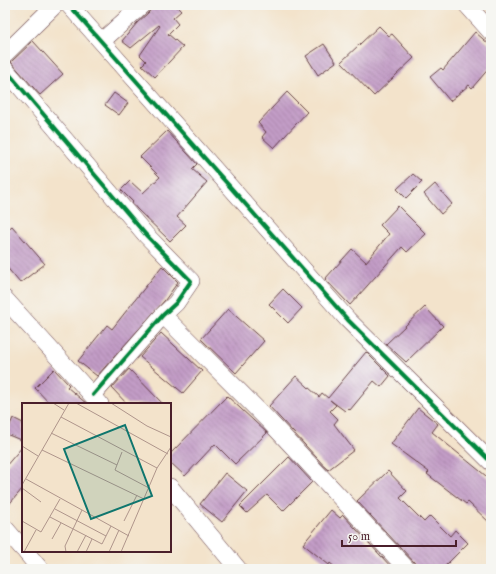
<svg xmlns="http://www.w3.org/2000/svg" width="496" height="574" font-family="'IM FELL English',serif">
<style>
.building{fill:url(#building-back-hatch)}
.lines{fill:none;stroke-linecap:round;stroke-linejoin:round}
.street-casing{stroke:#633c43;stroke-width:18}
.street{stroke:#fff;stroke-width:17}
.cycleway-casing{stroke:#f6f6f2;stroke-width:6}
.cycleway{stroke:#00873e;stroke-width:4}
.inset-road{fill:none;stroke:#af958b;stroke-width:1}
.view{fill:#0f766e;fill-opacity:0.15;stroke:#0f766e;stroke-width:2}
.inset-edge{fill:none;stroke:#4a1f2b;stroke-width:2}
</style>
<defs>
<pattern id="building-back-hatch" width="6" height="6" patternUnits="userSpaceOnUse"><rect width="6" height="6" fill="#c29cc6"/><path d="M-1 5l2 2M0 0l6 6M5-1l2 2" fill="none" stroke="#a07fa1"/></pattern>
</defs>
<rect width="100%" height="100%" fill="#f6f6f2"/>
<filter id="ink" filterUnits="userSpaceOnUse"><feTurbulence type="fractalNoise" baseFrequency=".025" numOctaves="2"/><feDisplacementMap in="SourceGraphic" scale="8" xChannelSelector="R" yChannelSelector="G"/><feConvolveMatrix kernelMatrix="1 2 1 2 8 2 1 2 1" color-interpolation-filters="sRGB"/></filter>
<filter id="wash" filterUnits="userSpaceOnUse"><feTurbulence type="fractalNoise" baseFrequency=".012" numOctaves="4" result="noise"/><feDisplacementMap in="SourceGraphic" scale="16" xChannelSelector="R" yChannelSelector="G"/><feGaussianBlur stdDeviation="0.9" result="paint"/><feColorMatrix in="noise" values="0 0 0 0 0 0 0 0 0 0 0 0 0 0 0 0 0 1.4 0 .05"/><feComposite in="paint" operator="in"/></filter>
<g filter="url(#wash)">
<rect width="100%" height="100%" fill="#f3e3cb"/>
<g id="blocks">
<path class="building" d="M 152,5 L 175,5 L 181,11 L 173,18 L 178,24 L 168,34 L 183,47 L 155,77 L 142,65 L 146,61 L 140,55 L 160,26 L 159,25 L 131,48 L 122,41 L 137,23 L 149,12 Z
M 379,26 L 389,36 L 392,34 L 414,58 L 374,96 L 341,62 Z
M 475,32 L 491,46 L 491,66 L 472,88 L 469,85 L 450,101 L 430,77 L 441,68 L 443,70 Z
M 33,41 L 63,74 L 40,95 L 11,62 Z
M 324,44 L 336,62 L 318,75 L 306,56 Z
M 287,92 L 307,112 L 274,148 L 262,137 L 266,132 L 258,123 Z
M 114,93 L 128,103 L 119,115 L 105,105 Z
M 167,131 L 197,164 L 192,169 L 207,182 L 177,217 L 186,225 L 170,241 L 137,209 L 132,203 L 133,202 L 121,190 L 130,181 L 143,193 L 160,177 L 140,157 Z
M 413,174 L 422,182 L 406,198 L 397,189 Z
M 435,184 L 452,204 L 441,214 L 424,194 Z
M 398,206 L 426,234 L 407,252 L 402,247 L 350,305 L 325,279 L 352,249 L 366,262 L 389,234 L 380,225 Z
M 12,226 L 45,264 L 20,283 L 5,265 L 5,232 Z
M 162,266 L 178,282 L 165,300 L 97,376 L 78,361 L 107,325 L 112,329 Z
M 283,289 L 302,308 L 288,323 L 269,304 Z
M 425,307 L 443,326 L 406,362 L 386,344 Z
M 228,309 L 264,341 L 236,373 L 201,339 Z
M 161,333 L 202,371 L 183,393 L 140,357 Z
M 366,352 L 390,376 L 381,387 L 374,381 L 350,410 L 348,408 L 345,411 L 330,400 L 336,405 L 330,411 L 338,419 L 334,424 L 354,450 L 328,470 L 269,406 L 296,376 L 319,397 L 322,393 L 328,398 Z
M 54,369 L 69,385 L 67,387 L 87,404 L 50,404 L 35,388 Z
M 129,369 L 163,404 L 127,404 L 112,388 Z
M 227,396 L 267,433 L 235,464 L 215,444 L 185,476 L 170,462 L 170,454 Z
M 418,408 L 438,424 L 432,432 L 491,480 L 491,524 L 468,502 L 466,504 L 427,474 L 429,472 L 391,444 Z
M 13,418 L 23,423 L 23,441 L 6,434 Z
M 23,446 L 23,488 L 5,509 L 5,467 Z
M 289,457 L 312,482 L 283,511 L 267,495 L 247,513 L 240,506 Z
M 388,471 L 407,491 L 400,498 L 424,522 L 430,516 L 450,536 L 455,530 L 468,543 L 442,569 L 417,569 L 414,562 L 357,501 Z
M 225,473 L 247,491 L 222,522 L 200,504 Z
M 331,510 L 340,518 L 343,515 L 393,569 L 337,569 L 330,563 L 329,565 L 303,544 Z"/>
</g>
</g>
<g filter="url(#ink)">
<use href="#blocks" fill-opacity="0" stroke="#633c43" stroke-width="1"/>
<g class="lines">
<g class="street-casing">
<path id="street" d="M 69,5 L 348,320 L 491,462
M 467,5 L 491,32
M 102,41 L 142,5
M 5,54 L 55,5
M 5,69 L 146,235 L 191,281 L 176,303 L 163,315 L 93,395
M 5,299 L 100,404
M 163,315 L 269,421 L 407,569
M 170,487 L 238,569
M 5,528 L 23,549
M 25,551 L 40,569"/>
</g>
<use href="#street" class="street"/>
<g class="cycleway-casing">
<path id="cycleway" d="M 69,5 L 348,320 L 491,462
M 5,69 L 146,235 L 191,281 L 176,303 L 163,315 L 93,395"/>
</g>
<use href="#cycleway" class="cycleway"/>
</g>
</g>
<g transform="translate(22 403)">
<rect width="149" height="149" fill="#f3e3cb"/>
<path class="inset-road" d="M 31,0 L 42,7M 54,0 L 146,51M 89,0 L 125,23 L 149,34M 39,14 L 135,65 L 149,44M 29,30 L 95,62M 0,43 L 16,53M 20,47 L 122,96M 100,49 L 93,67 L 127,85M 4,76 L 107,133M 0,82 L 47,0M 0,85 L 19,99M 33,106 L 84,133M 28,114 L 80,141 L 89,123M 0,118 L 19,129 L 38,96M 102,118 L 115,92M 30,136 L 39,120M 2,149 L 14,127M 44,149 L 43,143 L 60,107M 55,149 L 64,132M 64,149 L 70,136M 87,149 L 97,127M 99,149 L 135,65"/>
<path class="view" d="M 103,22 L 130,93 L 69,116 L 42,46 Z"/>
<rect width="149" height="149" class="inset-edge"/>
</g>
<rect width="496" height="574" fill="none" stroke="#f6f6f2" stroke-width="20"/>
<path d="M342 540v6h114v-6" fill="none" stroke="#4a1f2b" stroke-width="2"/>
<text x="348" y="540" font-size="12" fill="#4a1f2b" stroke="#f6f6f2" stroke-width="3" paint-order="stroke">50 m</text>
</svg>
